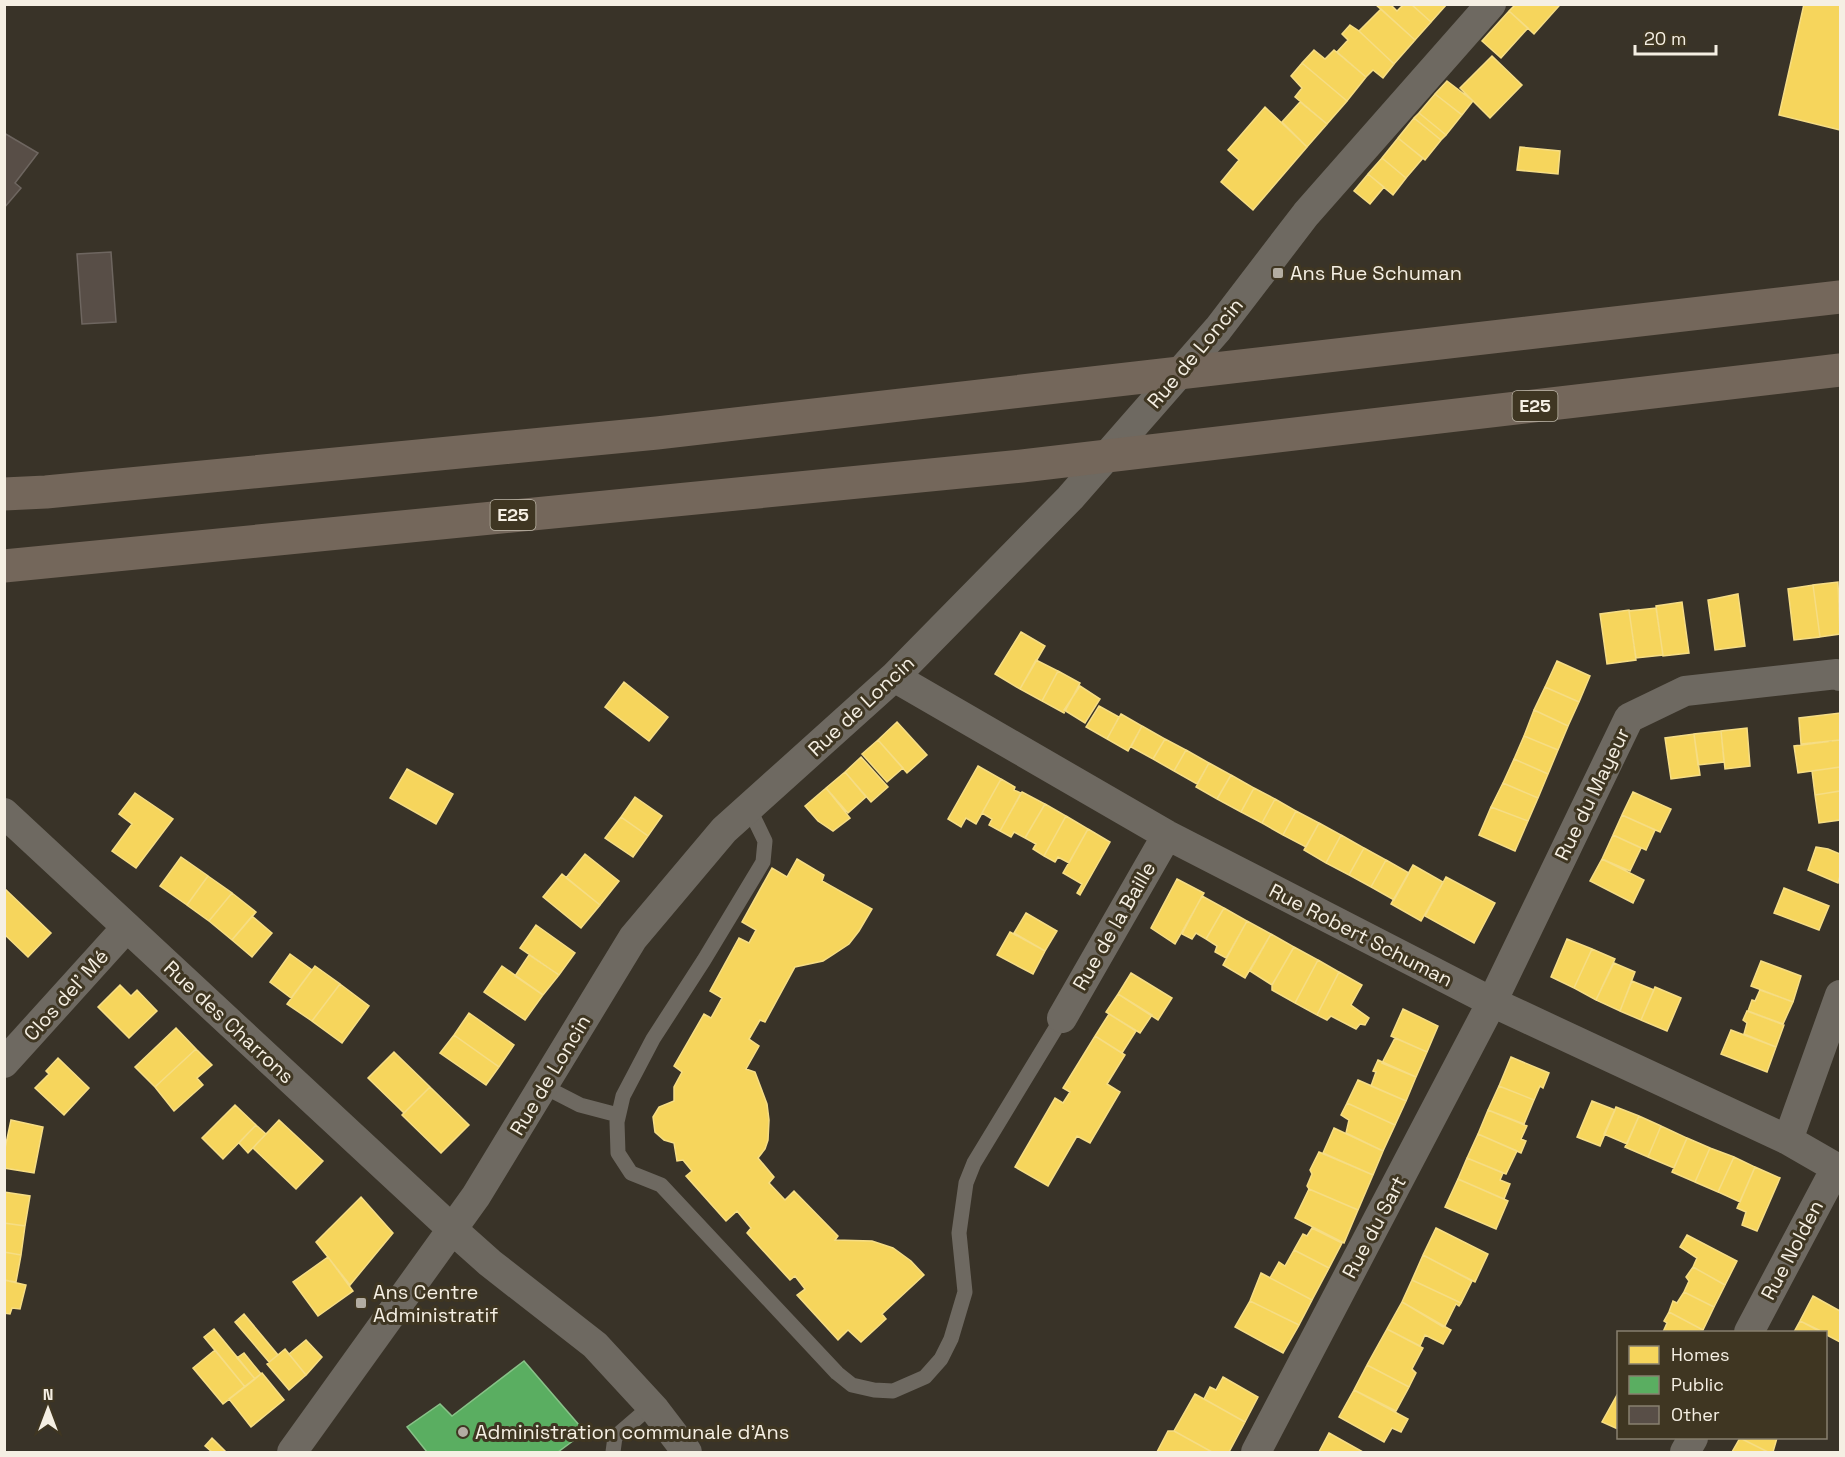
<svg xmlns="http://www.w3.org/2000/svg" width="1845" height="1457" font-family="'Space Grotesk',sans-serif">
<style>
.homes{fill:#f6d55c;stroke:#f6dd84;stroke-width:1.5}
.public{fill:#5aae61;stroke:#88c288;stroke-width:1.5}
.building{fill:#584e47;stroke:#6e6660;stroke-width:1.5}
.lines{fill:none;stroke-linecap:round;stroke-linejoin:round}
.service{stroke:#6e6961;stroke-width:15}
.minor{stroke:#6e6961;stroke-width:30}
.motorway{stroke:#74675b;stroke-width:33}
.poi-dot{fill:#b3ada2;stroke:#3f3622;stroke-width:2}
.labels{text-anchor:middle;stroke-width:6;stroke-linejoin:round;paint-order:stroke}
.shield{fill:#3f3622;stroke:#beb8a9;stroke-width:1.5}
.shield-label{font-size:18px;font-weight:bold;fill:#f5efe3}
.poi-label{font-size:20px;fill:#f5efe3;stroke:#3f3622;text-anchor:start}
.street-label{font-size:20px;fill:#f5efe3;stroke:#3f3622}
</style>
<rect width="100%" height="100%" fill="#393328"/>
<path class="homes" d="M 1375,4 L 1390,4 L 1397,11 L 1404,4 L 1411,4 L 1431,22 L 1415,40 Z
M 1411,4 L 1447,4 L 1431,22 Z
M 1516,4 L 1558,4 L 1559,6 L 1534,34 L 1509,11 Z
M 1804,4 L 1840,4 L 1840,130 L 1779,115 Z
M 1381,9 L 1415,40 L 1394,64 L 1359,31 Z
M 1509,11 L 1528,28 L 1501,58 L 1482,41 Z
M 1350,25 L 1359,31 L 1394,64 L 1383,78 L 1373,70 L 1366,77 L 1337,52 L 1348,40 L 1342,34 Z
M 1314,50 L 1325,59 L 1334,50 L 1366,77 L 1347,101 L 1302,63 Z
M 1492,56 L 1522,85 L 1490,118 L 1460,88 Z
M 1302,63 L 1347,101 L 1327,124 L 1295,97 L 1302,88 L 1291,76 Z
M 1447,81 L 1473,101 L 1462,115 L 1435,94 Z
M 1435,94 L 1462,115 L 1446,135 L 1419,113 Z
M 1300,102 L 1327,124 L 1307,147 L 1282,122 Z
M 1265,107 L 1307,147 L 1253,210 L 1221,182 L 1239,160 L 1228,150 Z
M 1419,113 L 1446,135 L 1441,140 L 1414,118 Z
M 1414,118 L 1441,140 L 1425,160 L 1398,138 Z
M 1398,138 L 1423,158 L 1406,178 L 1382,158 Z
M 1520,147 L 1560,151 L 1558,174 L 1517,170 Z
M 1382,158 L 1406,178 L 1393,195 L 1368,174 Z
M 1368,174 L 1384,187 L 1370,204 L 1354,191 Z
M 1838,582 L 1840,634 L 1820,637 L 1813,585 Z
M 1813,585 L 1820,637 L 1794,640 L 1788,589 Z
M 1738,594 L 1745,646 L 1715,650 L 1708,600 Z
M 1682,602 L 1689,653 L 1663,656 L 1656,606 Z
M 1656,608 L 1663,655 L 1636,658 L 1629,611 Z
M 1629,610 L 1636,660 L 1607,664 L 1600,614 Z
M 1021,632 L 1045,646 L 1020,689 L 995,674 Z
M 1036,660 L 1058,671 L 1042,701 L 1020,689 Z
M 1557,661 L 1590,676 L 1579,702 L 1545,687 Z
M 1058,671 L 1080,683 L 1064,713 L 1042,701 Z
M 624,682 L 668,717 L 649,741 L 605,707 Z
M 1080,686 L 1100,699 L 1085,723 L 1064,710 Z
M 1545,687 L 1579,702 L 1568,726 L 1534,710 Z
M 1099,706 L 1119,717 L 1107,739 L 1086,727 Z
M 1534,710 L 1568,726 L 1558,750 L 1524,736 Z
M 1840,713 L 1840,740 L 1801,744 L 1799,718 Z
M 1121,714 L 1142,726 L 1128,751 L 1107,739 Z
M 897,722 L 927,755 L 907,773 L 878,740 Z
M 1142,726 L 1165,739 L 1153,759 L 1131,747 Z
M 1747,728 L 1750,766 L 1725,769 L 1721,731 Z
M 1721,731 L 1724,762 L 1698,765 L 1694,734 Z
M 1694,734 L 1700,775 L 1671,779 L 1665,738 Z
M 1524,736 L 1558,750 L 1548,774 L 1514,759 Z
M 1165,739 L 1186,750 L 1174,771 L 1153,759 Z
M 878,740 L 903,768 L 887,782 L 862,754 Z
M 1840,740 L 1840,767 L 1798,773 L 1794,746 Z
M 1186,750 L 1209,763 L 1197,784 L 1174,771 Z
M 861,757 L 888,787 L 871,802 L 845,772 Z
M 1514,759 L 1548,774 L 1538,798 L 1503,783 Z
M 1209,763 L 1231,775 L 1217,799 L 1196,787 Z
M 978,766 L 1001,779 L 976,824 L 966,818 L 961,827 L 948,819 Z
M 1840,767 L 1840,791 L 1815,795 L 1812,771 Z
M 407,769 L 453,794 L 436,824 L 390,798 Z
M 845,772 L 866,797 L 848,813 L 826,788 Z
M 1231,775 L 1254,788 L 1241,812 L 1217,799 Z
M 1001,779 L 1015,787 L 1014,790 L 1021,793 L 1000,831 L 989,825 L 992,819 L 982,813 Z
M 1503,783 L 1538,798 L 1528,821 L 1491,807 Z
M 826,788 L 850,818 L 833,831 L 818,821 L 805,806 Z
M 1254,788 L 1275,799 L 1262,823 L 1241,812 Z
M 1840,791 L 1840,820 L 1819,823 L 1815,795 Z
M 1022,792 L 1045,804 L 1025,838 L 1014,832 L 1011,837 L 1000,831 Z
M 1633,792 L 1671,809 L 1660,832 L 1622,815 Z
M 135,793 L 173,819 L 136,868 L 112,851 L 132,824 L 119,814 Z
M 635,797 L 662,816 L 648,836 L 621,817 Z
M 1275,799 L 1296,811 L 1283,835 L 1262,823 Z
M 1045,804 L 1066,816 L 1044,856 L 1033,849 L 1036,844 L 1025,838 Z
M 1491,807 L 1528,821 L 1515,851 L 1479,835 Z
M 1296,811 L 1319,823 L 1306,847 L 1283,835 Z
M 1622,815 L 1655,830 L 1646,850 L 1613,835 Z
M 1066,816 L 1088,829 L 1069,863 L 1058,857 L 1055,862 L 1044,856 Z
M 621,817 L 648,836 L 633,857 L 605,838 Z
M 1319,823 L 1341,835 L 1326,863 L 1304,850 Z
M 1088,829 L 1110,842 L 1080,895 L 1077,893 L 1082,884 L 1063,873 Z
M 1341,835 L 1364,848 L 1349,875 L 1326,863 Z
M 1613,835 L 1641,848 L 1630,871 L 1602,859 Z
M 1816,847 L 1828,849 L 1840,854 L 1840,876 L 1838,883 L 1808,870 Z
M 1364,848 L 1386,860 L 1371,887 L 1349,875 Z
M 585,854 L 619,881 L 600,905 L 566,878 Z
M 181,857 L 208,876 L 187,905 L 160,886 Z
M 797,859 L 824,875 L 822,881 L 872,909 L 859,931 L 849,944 L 834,954 L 823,961 L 795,967 L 765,1022 L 760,1020 L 749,1039 L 759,1046 L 746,1069 L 755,1072 L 767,1104 L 769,1120 L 768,1140 L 765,1149 L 758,1158 L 774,1177 L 769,1183 L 785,1200 L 794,1191 L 838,1236 L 835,1240 L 872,1241 L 893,1248 L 911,1261 L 924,1275 L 882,1314 L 886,1319 L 861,1342 L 848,1330 L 838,1340 L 797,1295 L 805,1289 L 795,1276 L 790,1280 L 747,1233 L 751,1228 L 737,1211 L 726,1221 L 686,1176 L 692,1171 L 683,1160 L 677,1161 L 674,1143 L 664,1140 L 655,1132 L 653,1117 L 659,1107 L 674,1101 L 674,1087 L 682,1072 L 674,1066 L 704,1014 L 711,1018 L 722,998 L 710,991 L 739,938 L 749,943 L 756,930 L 742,922 L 772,868 L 787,877 Z
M 1602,859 L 1644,880 L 1633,903 L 1590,881 Z
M 1386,860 L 1409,873 L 1394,900 L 1371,887 Z
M 1413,865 L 1443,882 L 1421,921 L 1391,904 Z
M 562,874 L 600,905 L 581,928 L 543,897 Z
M 208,876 L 232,893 L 209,921 L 187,905 Z
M 1446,877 L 1495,903 L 1474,943 L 1425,916 Z
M 1177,879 L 1204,893 L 1175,944 L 1151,928 Z
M 4,888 L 51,933 L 28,957 L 4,934 Z
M 1784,888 L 1829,906 L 1819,930 L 1774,913 Z
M 232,893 L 256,912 L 232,940 L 209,921 Z
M 1202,896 L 1224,908 L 1206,939 L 1196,933 L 1192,939 L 1182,934 Z
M 1224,908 L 1247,921 L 1226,958 L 1215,952 L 1217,946 L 1206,939 Z
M 1026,913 L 1057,931 L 1045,951 L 1014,933 Z
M 252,916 L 272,933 L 252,957 L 232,940 Z
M 1247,921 L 1271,934 L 1245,978 L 1223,965 Z
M 536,925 L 575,953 L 559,975 L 520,948 Z
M 1010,932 L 1045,951 L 1033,974 L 997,955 Z
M 1271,934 L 1294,947 L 1272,985 L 1250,971 Z
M 1567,939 L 1592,949 L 1574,988 L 1551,977 Z
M 1294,947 L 1318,960 L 1295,1003 L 1272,990 L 1272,985 Z
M 1592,949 L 1615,959 L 1596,1000 L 1574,988 Z
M 290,954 L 312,970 L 291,998 L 270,982 Z
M 529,955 L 559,975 L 543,995 L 515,976 Z
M 1318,960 L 1339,972 L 1317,1015 L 1295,1003 Z
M 1761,961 L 1801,976 L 1793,1002 L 1751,986 Z
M 1614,963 L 1635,972 L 1620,1011 L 1596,1000 Z
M 315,966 L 340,984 L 312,1021 L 287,1004 Z
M 502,966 L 543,995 L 525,1020 L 484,992 Z
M 1339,972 L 1362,985 L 1351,1005 L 1369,1018 L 1365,1025 L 1360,1024 L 1356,1029 L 1331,1016 L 1327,1020 L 1317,1015 Z
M 1131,973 L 1172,998 L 1158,1020 L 1118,994 Z
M 1632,981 L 1654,990 L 1641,1020 L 1620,1011 Z
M 340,984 L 369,1006 L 342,1043 L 312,1021 Z
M 120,985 L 131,996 L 137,990 L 157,1011 L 129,1038 L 98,1007 Z
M 1655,987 L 1681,998 L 1667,1031 L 1641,1020 Z
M 1760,990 L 1793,1002 L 1783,1024 L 1748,1011 L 1752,1000 L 1755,1001 Z
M 1118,994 L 1152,1015 L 1140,1033 L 1106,1012 Z
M 1403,1009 L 1438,1026 L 1427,1052 L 1391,1036 Z
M 1747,1011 L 1784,1025 L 1776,1047 L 1744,1034 L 1747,1023 L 1743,1020 Z
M 469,1013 L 514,1045 L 499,1067 L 454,1035 Z
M 1109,1014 L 1136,1031 L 1122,1053 L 1095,1036 Z
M 176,1028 L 196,1049 L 155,1087 L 135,1067 Z
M 1731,1030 L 1776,1047 L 1767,1072 L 1721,1054 Z
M 454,1035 L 499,1067 L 486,1085 L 440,1053 Z
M 1095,1036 L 1125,1055 L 1107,1084 L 1120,1092 L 1090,1143 L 1077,1136 L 1048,1186 L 1015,1167 L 1055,1098 L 1063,1103 L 1070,1092 L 1063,1088 Z
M 1395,1038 L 1427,1052 L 1416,1077 L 1382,1063 Z
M 196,1049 L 212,1065 L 197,1078 L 203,1085 L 174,1111 L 155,1087 Z
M 394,1052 L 430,1087 L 404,1113 L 368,1078 Z
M 1511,1057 L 1549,1073 L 1543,1088 L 1540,1086 L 1534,1100 L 1499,1086 Z
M 58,1058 L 89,1088 L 64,1115 L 35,1088 L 49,1074 L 46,1071 Z
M 1378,1060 L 1416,1077 L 1406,1101 L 1371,1086 L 1376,1072 L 1373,1071 Z
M 1358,1080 L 1406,1101 L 1395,1125 L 1347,1103 Z
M 1499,1086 L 1534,1100 L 1524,1124 L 1488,1110 Z
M 430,1087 L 469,1125 L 441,1153 L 402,1115 Z
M 1592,1101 L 1615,1110 L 1600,1146 L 1577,1137 Z
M 1347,1103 L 1395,1125 L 1383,1151 L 1346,1133 L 1349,1120 L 1341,1115 Z
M 235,1105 L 256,1125 L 223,1159 L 202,1138 Z
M 1616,1107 L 1639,1116 L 1627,1144 L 1604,1134 Z
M 1488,1110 L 1527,1126 L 1521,1139 L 1526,1141 L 1521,1153 L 1478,1134 Z
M 1639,1116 L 1661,1126 L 1648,1157 L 1625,1147 Z
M 11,1120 L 43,1127 L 34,1173 L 4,1168 L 4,1153 Z
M 279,1120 L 323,1161 L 296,1189 L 253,1148 Z
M 256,1125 L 266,1134 L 248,1153 L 239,1143 Z
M 1661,1126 L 1687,1138 L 1674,1168 L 1648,1157 Z
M 1334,1128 L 1383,1151 L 1373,1175 L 1323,1153 Z
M 1478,1134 L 1517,1151 L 1506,1174 L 1467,1158 Z
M 1687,1138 L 1710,1148 L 1695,1182 L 1672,1172 Z
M 1710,1148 L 1734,1157 L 1718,1192 L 1695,1182 Z
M 1319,1152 L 1373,1175 L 1358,1210 L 1309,1189 L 1307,1186 L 1312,1174 L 1310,1170 Z
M 1734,1157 L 1755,1167 L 1740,1202 L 1718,1192 Z
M 1467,1158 L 1503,1173 L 1500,1180 L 1510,1184 L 1504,1199 L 1458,1179 Z
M 1755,1167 L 1780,1178 L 1757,1231 L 1742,1225 L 1746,1212 L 1737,1208 Z
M 1458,1179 L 1508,1201 L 1496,1229 L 1445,1207 Z
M 1309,1189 L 1358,1210 L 1344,1243 L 1295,1218 Z
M 4,1192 L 30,1196 L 25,1226 L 4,1223 Z
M 361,1197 L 393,1233 L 350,1285 L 316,1242 Z
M 4,1223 L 25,1226 L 21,1255 L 4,1252 Z
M 1312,1228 L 1342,1243 L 1329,1268 L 1294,1250 L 1303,1234 L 1307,1236 Z
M 1436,1228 L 1488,1254 L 1475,1282 L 1423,1255 Z
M 1687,1235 L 1737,1261 L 1725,1285 L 1693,1267 L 1697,1258 L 1680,1247 Z
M 1294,1250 L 1329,1268 L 1312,1300 L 1270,1278 L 1279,1262 L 1285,1266 Z
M 4,1252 L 21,1255 L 16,1282 L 4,1280 Z
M 1423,1255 L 1472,1281 L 1461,1303 L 1412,1280 Z
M 328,1257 L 353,1291 L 318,1316 L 293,1282 Z
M 1693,1267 L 1725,1285 L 1714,1307 L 1684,1292 L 1689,1281 L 1686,1277 Z
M 1261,1273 L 1312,1300 L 1299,1325 L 1250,1301 Z
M 4,1280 L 26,1285 L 20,1309 L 12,1308 L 10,1314 L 4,1313 Z
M 1412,1280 L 1461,1303 L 1459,1306 L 1456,1304 L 1445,1326 L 1443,1327 L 1402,1302 Z
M 1684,1292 L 1714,1307 L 1703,1330 L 1669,1312 L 1673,1301 L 1677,1303 Z
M 1813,1296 L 1840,1311 L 1840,1342 L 1800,1321 Z
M 1250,1301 L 1299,1325 L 1283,1353 L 1235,1327 Z
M 1402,1302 L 1451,1330 L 1443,1344 L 1425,1335 L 1420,1346 L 1387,1329 Z
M 1669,1312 L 1703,1330 L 1702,1332 L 1663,1332 L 1667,1323 L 1664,1321 Z
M 244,1314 L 278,1355 L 269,1362 L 235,1322 Z
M 1800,1321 L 1823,1332 L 1794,1332 Z
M 214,1329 L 255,1379 L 245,1387 L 204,1337 Z
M 1387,1329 L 1423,1348 L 1412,1369 L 1416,1373 L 1409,1387 L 1367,1365 Z
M 306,1340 L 322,1357 L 306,1375 L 289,1354 Z
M 285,1349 L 306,1375 L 289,1390 L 267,1364 Z
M 215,1350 L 245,1387 L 223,1404 L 193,1368 Z
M 244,1353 L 261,1374 L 255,1379 L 237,1358 Z
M 1367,1365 L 1409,1387 L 1396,1411 L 1354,1390 Z
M 262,1373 L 284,1400 L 251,1427 L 229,1399 Z
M 1223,1377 L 1258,1397 L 1245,1422 L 1204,1399 L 1210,1387 L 1216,1390 Z
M 1354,1390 L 1408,1419 L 1401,1432 L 1392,1428 L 1384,1442 L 1339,1417 Z
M 1195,1394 L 1245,1422 L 1229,1452 L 1212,1452 L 1174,1431 Z
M 1617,1395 L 1618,1396 L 1618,1429 L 1602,1422 Z
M 1168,1431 L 1174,1431 L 1212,1452 L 1157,1452 Z
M 1329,1433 L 1363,1452 L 1319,1452 Z
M 212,1438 L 226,1452 L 212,1452 L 205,1446 Z
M 1740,1438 L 1768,1452 L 1732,1452 Z
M 1740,1438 L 1777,1438 L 1773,1452 L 1768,1452 Z"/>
<path class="public" d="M 524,1361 L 585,1432 L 558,1452 L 427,1452 L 407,1427 L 440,1404 L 452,1416 Z"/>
<path class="building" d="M 4,133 L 38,153 L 15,183 L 21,188 L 4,208 Z
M 111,252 L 116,322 L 82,324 L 77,254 Z"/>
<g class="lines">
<path class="service" d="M 749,808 L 765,841 L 763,862 L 704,960 L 653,1039 L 623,1096 L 617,1122 L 618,1153 L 631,1173 L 661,1185 L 837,1373 L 852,1385 L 874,1390 L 893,1391 L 925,1377 L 941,1359 L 951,1339 L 965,1292 L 959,1233 L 966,1183 L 974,1163 L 1062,1018
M 543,1086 L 580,1105 L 618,1115
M 613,1452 L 615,1437 L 651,1406"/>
<path class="minor" d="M 894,677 L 1167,835 L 1492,1002 L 1788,1140 L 1840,1170
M 4,813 L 453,1230 L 490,1263 L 595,1345 L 655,1410 L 687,1452
M 1062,1018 L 1167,835
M 4,1063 L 127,927
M 1788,1140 L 1840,995
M 1749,1332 L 1836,1168
M 292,1452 L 476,1196 L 633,938 L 724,830 L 894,677 L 1070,498 L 1218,329 L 1306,214 L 1491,4
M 1256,1452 L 1492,1002 L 1629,718 L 1685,691 L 1837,674 L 1840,676
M 1685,1452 L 1693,1438"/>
<path class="motorway" d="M 4,494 L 46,492 L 657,433 L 1840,297
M 4,566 L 1022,466 L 1840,370"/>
</g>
<g class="poi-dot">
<rect x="1272" y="267" width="12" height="12" rx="3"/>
<rect x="355" y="1297" width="12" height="12" rx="3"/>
<circle cx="463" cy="1432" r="6"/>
</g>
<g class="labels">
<g class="shield">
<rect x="1512.5" y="391" width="45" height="30" rx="4.5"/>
<rect x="490.5" y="500" width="45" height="30" rx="4.5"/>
</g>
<g class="shield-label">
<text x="1535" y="412">E25</text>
<text x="513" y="521">E25</text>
</g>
<g class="poi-label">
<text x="1290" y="280">Ans Rue Schuman</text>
<text x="373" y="1299">Ans Centre<tspan x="373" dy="23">Administratif</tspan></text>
<text x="475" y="1439">Administration communale d'Ans</text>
</g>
<g class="street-label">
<text transform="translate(1195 353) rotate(-50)" y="7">Rue de Loncin</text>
<text transform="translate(861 706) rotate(-43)" y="7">Rue de Loncin</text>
<text transform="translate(1592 794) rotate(-64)" y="7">Rue du Mayeur</text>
<text transform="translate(1114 926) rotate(-60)" y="7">Rue de la Baille</text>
<text transform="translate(1361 935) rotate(27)" y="7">Rue Robert Schuman</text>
<text transform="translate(66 995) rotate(-48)" y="7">Clos del' Mé</text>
<text transform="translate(229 1022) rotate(43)" y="7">Rue des Charrons</text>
<text transform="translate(550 1075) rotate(-59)" y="7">Rue de Loncin</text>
<text transform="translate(1374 1227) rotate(-62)" y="7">Rue du Sart</text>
<text transform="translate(1792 1250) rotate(-62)" y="7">Rue Nolden</text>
</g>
</g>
<rect width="1845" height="1457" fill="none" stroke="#f5efe3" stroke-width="12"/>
<rect x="1617" y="1331" width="210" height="108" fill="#3f3622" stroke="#88806f" stroke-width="1.5"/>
<rect x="1629" y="1346" width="30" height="18" fill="#f6d55c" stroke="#88806f" stroke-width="1.5"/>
<text x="1671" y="1361" font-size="18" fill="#f5efe3">Homes</text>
<rect x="1629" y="1376" width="30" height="18" fill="#5aae61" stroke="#88806f" stroke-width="1.5"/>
<text x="1671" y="1391" font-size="18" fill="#f5efe3">Public</text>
<rect x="1629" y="1406" width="30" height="18" fill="#584e47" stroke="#88806f" stroke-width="1.5"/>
<text x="1671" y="1421" font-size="18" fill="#f5efe3">Other</text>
<g transform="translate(48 1409)" stroke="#3f3622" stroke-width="4.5" paint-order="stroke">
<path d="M0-4.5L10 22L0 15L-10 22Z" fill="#f5efe3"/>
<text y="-9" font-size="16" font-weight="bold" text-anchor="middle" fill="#f5efe3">N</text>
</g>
<path d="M1635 45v9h81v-9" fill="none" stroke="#f5efe3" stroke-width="3"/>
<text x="1644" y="45" font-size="18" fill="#f5efe3" stroke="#3f3622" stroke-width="4.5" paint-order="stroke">20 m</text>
</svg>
